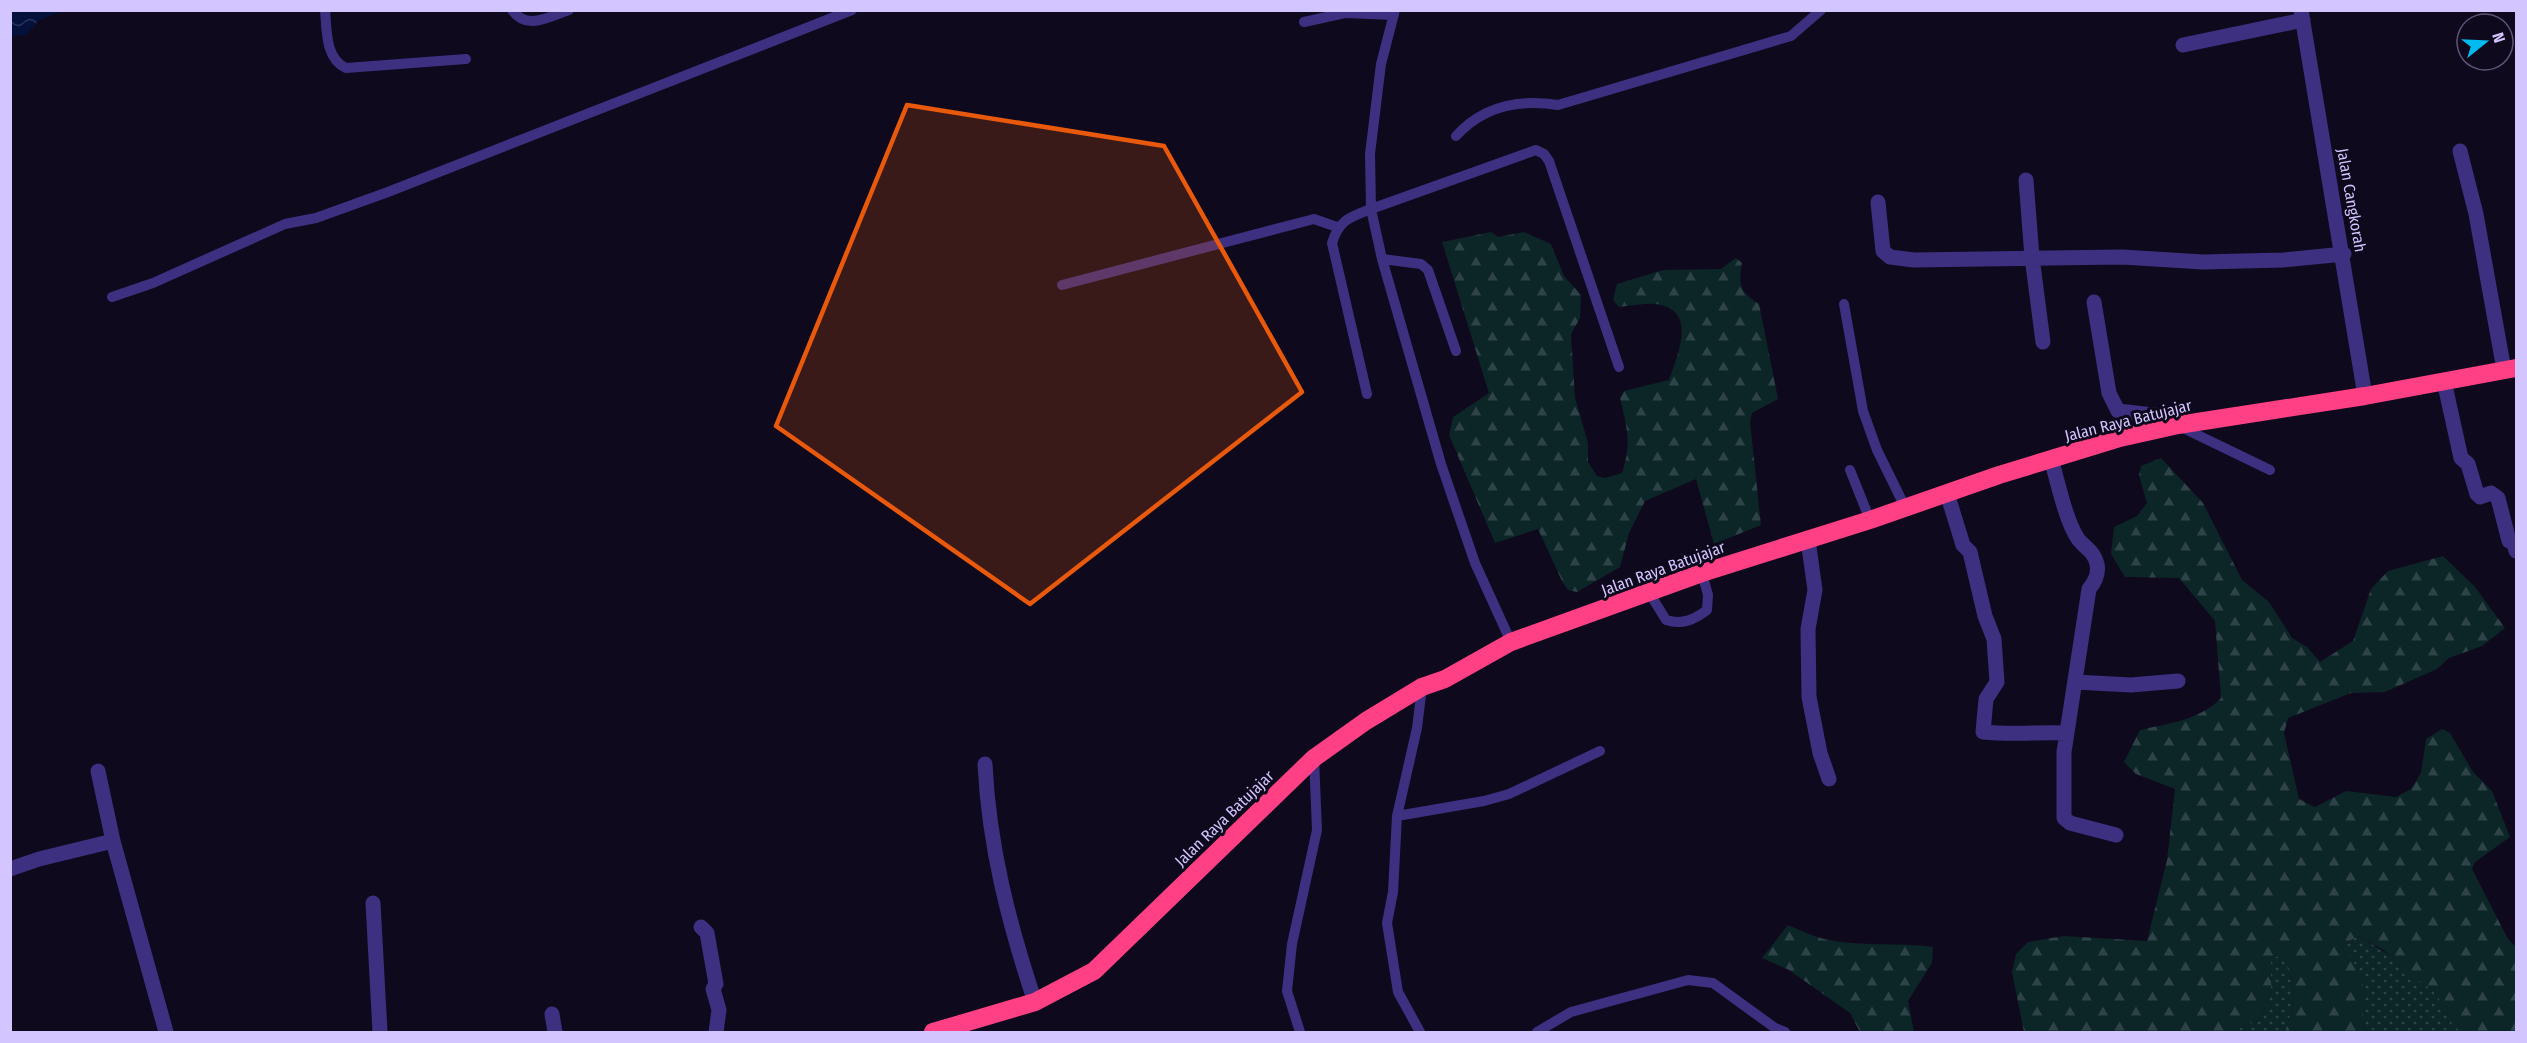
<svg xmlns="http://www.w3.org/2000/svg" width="2527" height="1043" font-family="'Fira Sans Condensed',sans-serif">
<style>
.grass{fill:url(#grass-dots)}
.forest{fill:url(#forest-firs)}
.water{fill:url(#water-waves)}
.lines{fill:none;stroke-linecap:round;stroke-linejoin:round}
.lane{stroke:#3d3081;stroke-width:10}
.street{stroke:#3d3081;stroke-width:15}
.highway{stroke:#ff4084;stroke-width:18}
.marked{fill:#e8590c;fill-opacity:0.2;stroke:#e8590c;stroke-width:4.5;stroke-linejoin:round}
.labels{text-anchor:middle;stroke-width:6;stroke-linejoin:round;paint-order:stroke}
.street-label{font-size:16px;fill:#d3c5ff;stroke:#0f091d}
</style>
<defs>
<pattern id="grass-dots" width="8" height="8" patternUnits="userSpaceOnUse" patternTransform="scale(1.5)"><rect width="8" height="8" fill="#0c2527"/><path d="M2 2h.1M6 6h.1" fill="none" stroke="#2e4347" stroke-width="1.8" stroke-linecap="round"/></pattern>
<pattern id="forest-firs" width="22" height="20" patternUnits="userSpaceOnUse" patternTransform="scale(1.5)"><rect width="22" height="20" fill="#0c2527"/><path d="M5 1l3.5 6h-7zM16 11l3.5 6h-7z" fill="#2e4347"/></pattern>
<pattern id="water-waves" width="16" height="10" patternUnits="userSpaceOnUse" patternTransform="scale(1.5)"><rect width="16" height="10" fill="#04113b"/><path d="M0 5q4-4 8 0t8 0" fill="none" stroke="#283258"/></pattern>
</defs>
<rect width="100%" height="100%" fill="#0f091d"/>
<path class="grass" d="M 2358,936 C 2385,951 2414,971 2436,994 C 2447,1006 2449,1022 2462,1032 L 2366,1032 L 2342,945 Z
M 2271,956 L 2284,958 C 2297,993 2296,998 2285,1032 L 2229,1032 L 2260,1020 L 2271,990 Z"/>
<path class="forest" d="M 1491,232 L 1498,237 L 1524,232 L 1551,244 L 1564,276 L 1581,295 L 1580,318 L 1571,334 L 1575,398 L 1588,443 L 1588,462 L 1597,476 L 1605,478 L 1622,473 C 1632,443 1627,428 1620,398 L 1624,391 L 1669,380 C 1678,354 1698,310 1656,304 C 1644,303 1630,306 1619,307 L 1613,300 L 1617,284 L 1663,270 L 1721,269 L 1736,258 L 1742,263 C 1738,285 1740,292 1759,304 L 1778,399 L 1752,413 L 1750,422 L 1761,525 L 1714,544 L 1696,479 L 1645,501 L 1629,533 L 1620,567 L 1577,592 L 1568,590 L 1563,583 L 1538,529 L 1495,543 L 1449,435 L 1453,417 L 1489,393 L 1442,242 Z
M 2161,458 L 2203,503 L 2242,580 L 2269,602 L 2292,638 L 2307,647 L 2320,662 L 2353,641 L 2371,589 L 2388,571 L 2443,556 L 2475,587 L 2505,628 L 2482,646 L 2449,658 L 2437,669 L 2385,692 L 2351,693 L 2288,718 L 2284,733 L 2299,799 L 2315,807 L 2346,791 L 2396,797 L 2411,789 L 2421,773 L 2426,739 L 2442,729 L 2450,733 L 2473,772 L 2492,791 L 2510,837 L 2475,862 L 2472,869 L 2508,939 L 2516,947 L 2516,1032 L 2462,1032 L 2453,1026 L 2437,995 L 2382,949 L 2358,936 L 2342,945 L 2363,976 L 2363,1022 L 2366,1032 L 2285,1032 C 2296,998 2297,993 2284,958 L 2271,956 L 2271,990 L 2260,1020 L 2229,1032 L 2024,1032 L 2012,972 L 2016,954 L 2028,942 L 2064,936 L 2147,941 L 2167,860 L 2175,789 L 2136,774 L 2124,762 L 2140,730 C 2170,723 2200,720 2221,698 L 2215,621 L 2179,578 L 2125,577 L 2111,554 L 2114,527 L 2137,516 L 2147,503 L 2139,475 L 2141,466 Z
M 1788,925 C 1800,930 1812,936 1824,939 C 1859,947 1897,942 1933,947 L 1932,963 L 1908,1001 L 1914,1032 L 1860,1032 L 1850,1013 L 1789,970 L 1762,958 Z"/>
<path class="water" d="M 11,10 L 61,10 L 61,11 L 38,21 L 26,35 L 11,36 Z"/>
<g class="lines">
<path class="lane" d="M 325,10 C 327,31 325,58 346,68 L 466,59
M 512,10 C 527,31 548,17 569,10
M 1395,10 L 1381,64 L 1370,154 L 1371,209 L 1382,259 L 1441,464 L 1475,563 L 1511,642
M 1304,22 L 1345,13 L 1394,15
M 1456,136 C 1483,106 1520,99 1558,105 L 1791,36 L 1821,10
M 1382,259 L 1421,264 L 1428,270 L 1456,351
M 1062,285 L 1314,219 L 1337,227
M 112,297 L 153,283 L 285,224 L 316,218 L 388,192 L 852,10
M 1844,304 L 1863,411 L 1877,450 L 1905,507
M 1367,394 L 1332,243 C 1339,220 1350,217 1371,209 L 1536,150 L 1544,154 L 1549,161 L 1619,367
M 2181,427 L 2270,470
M 1850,470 L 1870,520
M 1650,594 L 1666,620 C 1682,625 1694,620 1707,610 L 1708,595 L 1702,573
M 1397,816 L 1484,801 L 1509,794 L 1600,751
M 1300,1032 L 1287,991 L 1292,944 L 1317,830 L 1314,758
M 1420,1032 L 1398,992 L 1387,923 L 1393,892 L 1397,816 L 1417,728 L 1422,687
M 1537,1032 L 1571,1012 L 1688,980 L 1713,983 L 1775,1028 L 1785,1032"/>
<path class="street" d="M 2301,10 L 2365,396
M 2183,45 L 2303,20
M 2460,151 L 2476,214 L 2504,370
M 2026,180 L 2032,257 L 2043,342
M 1878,202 L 1883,251 L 1890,257 L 1914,260 L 2122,257 L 2203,262 L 2283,260 L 2344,254
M 2094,302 L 2109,393 L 2118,411 L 2162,416 L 2174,426
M 2444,381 L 2461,458 L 2468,464 L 2477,494 L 2480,497 L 2491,493 L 2498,498 L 2509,541 L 2514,543 L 2516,551
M 2051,459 C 2058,482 2065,519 2078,539 C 2085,548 2094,551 2097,564 C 2099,574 2095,582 2089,589 L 2064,752 L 2064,818 L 2070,823 L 2116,835
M 1947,493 L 1963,545 L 1970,552 L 1985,616 L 1994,639 L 1997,682 L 1986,699 L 1983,732 C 2012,735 2037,732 2066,733
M 1808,540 L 1815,590 L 1808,629 L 1809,697 L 1820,753 L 1829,779
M 2075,682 L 2131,685 L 2178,681
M 985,764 C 989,847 1009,924 1035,1002
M 98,771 L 113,841 L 166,1032
M 10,869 L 39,859 L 113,841
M 373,903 L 380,1032
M 701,927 L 707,933 L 716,984 L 713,989 L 719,1010 L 716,1032
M 552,1014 L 555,1032"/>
<path class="highway" d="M 933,1032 L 1035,1002 L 1094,971 L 1314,758 L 1366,721 L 1422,687 L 1445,679 L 1511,642 L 1702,573 L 1870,520 L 1999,475 L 2120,438 L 2178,425 L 2365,396 L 2516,368"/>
</g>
<path class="marked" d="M 907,105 L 1164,146 L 1302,392 L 1030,604 L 776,426 Z"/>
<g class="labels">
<g class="street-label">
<text transform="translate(2352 200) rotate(80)" y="6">Jalan Cangkorah</text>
<text transform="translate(2128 420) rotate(-14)" y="6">Jalan Raya Batujajar</text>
<text transform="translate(1663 568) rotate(-20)" y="6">Jalan Raya Batujajar</text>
<text transform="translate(1224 818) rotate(-44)" y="6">Jalan Raya Batujajar</text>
</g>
</g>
<rect width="2527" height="1043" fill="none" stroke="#d3c5ff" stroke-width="24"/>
<g transform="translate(2485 42) rotate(72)"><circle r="28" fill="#0f091d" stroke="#5d5477" stroke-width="1.5"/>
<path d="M0-4.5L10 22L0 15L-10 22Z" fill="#00bbf0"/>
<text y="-9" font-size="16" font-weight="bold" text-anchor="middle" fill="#d3c5ff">N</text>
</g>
</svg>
